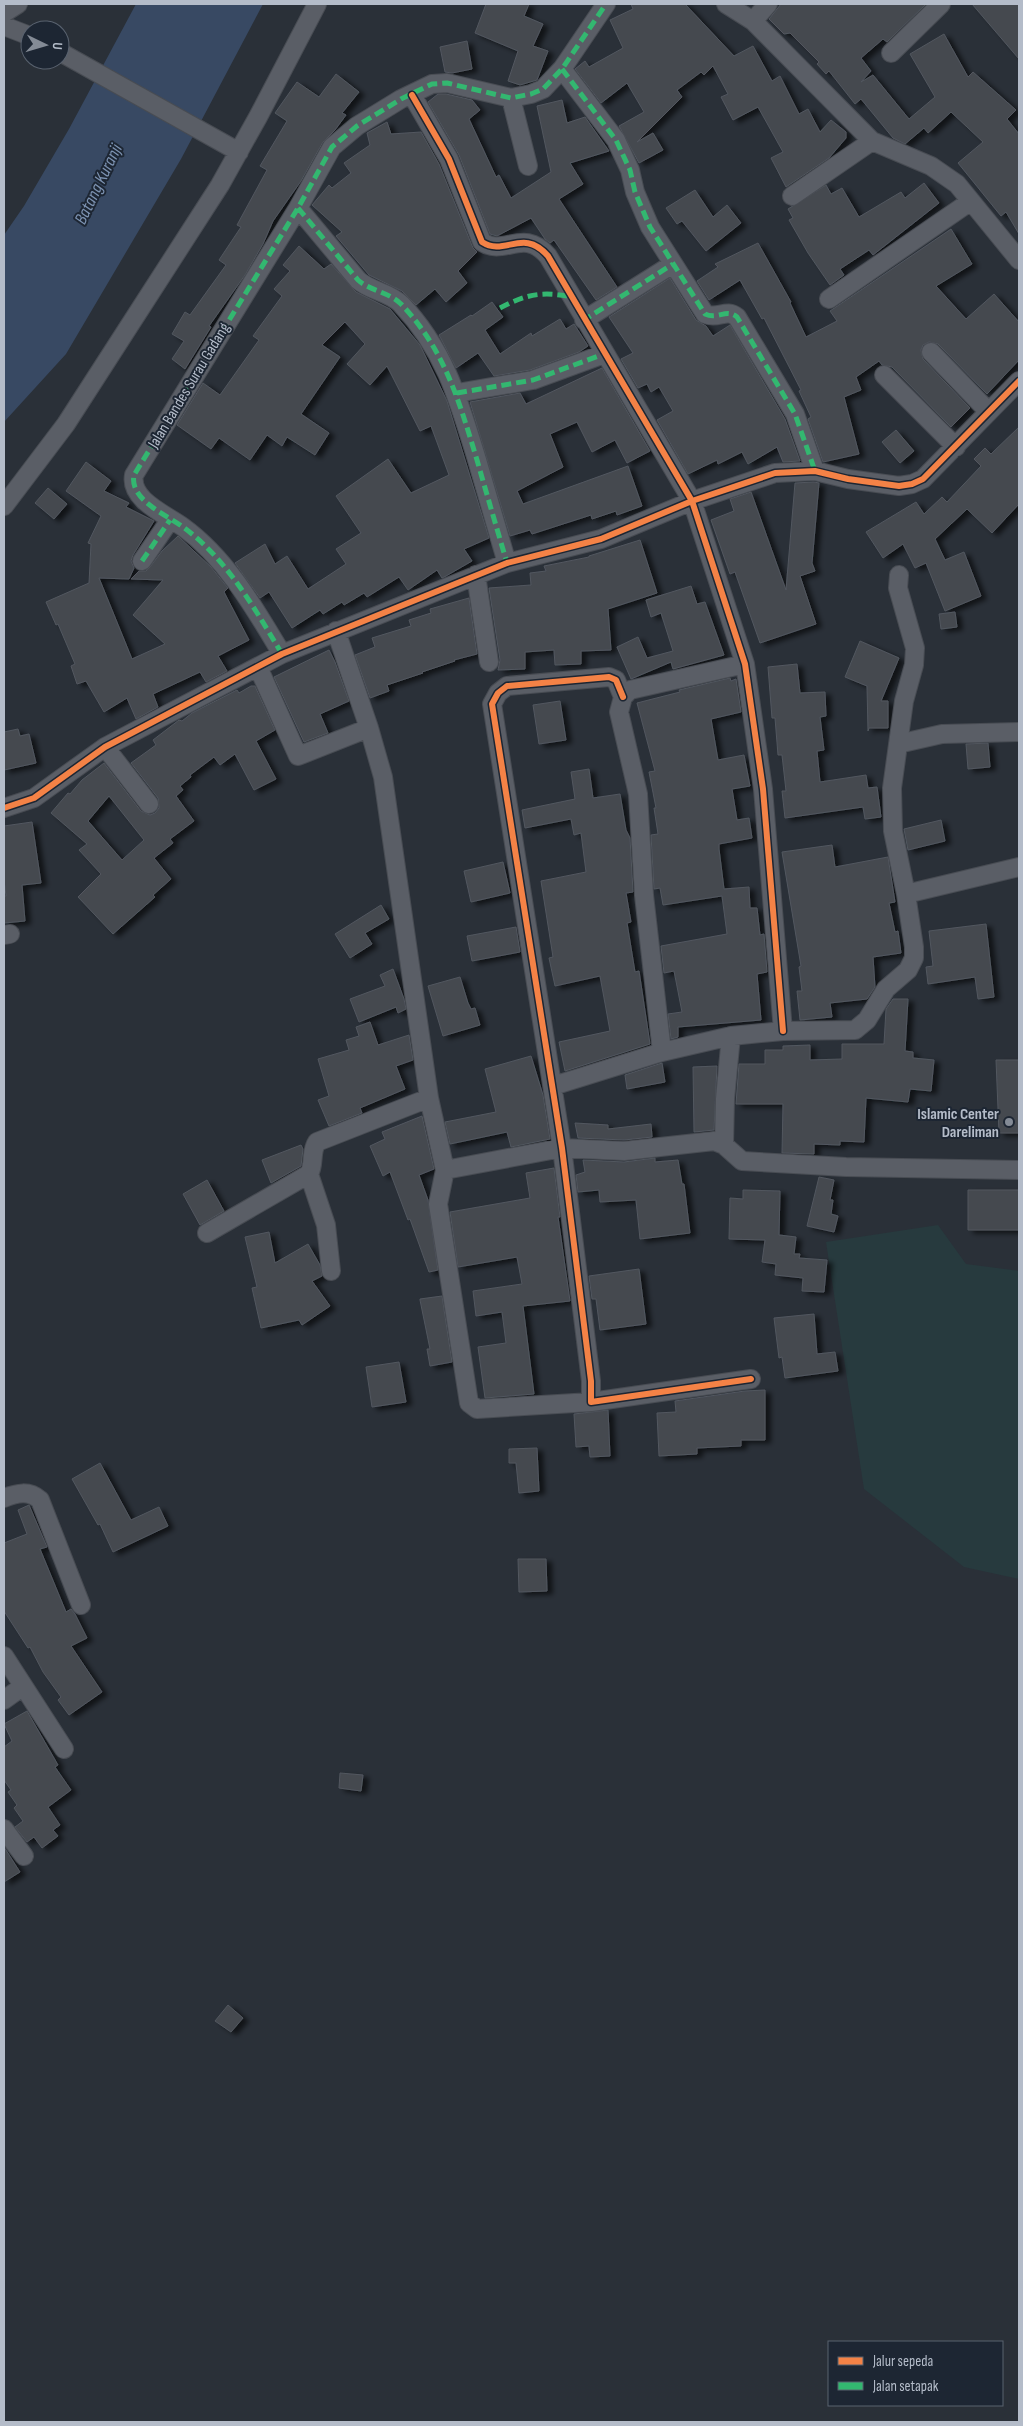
<svg xmlns="http://www.w3.org/2000/svg" width="1023" height="2426" font-family="'Sofia Sans Condensed',sans-serif">
<style>
.green{fill:#273a3e}
.water{fill:#384963}
.building{fill:#444950;stroke:#52575f;fill-rule:evenodd;filter:url(#shadow)}
.lines{fill:none;stroke-linecap:round;stroke-linejoin:round}
.minor-casing{stroke:#484c53;stroke-width:20}
.minor{stroke:#5a5e66;stroke-width:18}
.quiet{stroke:#33b770;stroke-width:5;stroke-dasharray:10 5;stroke-linecap:butt}
.cycleway-casing{stroke:#1d2633;stroke-width:9}
.cycleway{stroke:#f48246;stroke-width:6}
.poi-dot{fill:#848b96;stroke:#1d2633;stroke-width:2}
.labels{text-anchor:middle;stroke-width:4;stroke-linejoin:round;paint-order:stroke}
.street-label{font-size:16px;fill:#b4bcc9;stroke:#1d2633}
.poi-label{font-size:16px;font-weight:bold;fill:#b4bcc9;stroke:#1d2633;text-anchor:end}
.water-label{font-size:18px;font-style:italic;fill:#7c92b1;stroke:#1d2633}
</style>
<defs>
<filter id="shadow"><feDropShadow dx="5.5" dy="3" stdDeviation="2.5" flood-color="#0009"/></filter>
</defs>
<rect width="100%" height="100%" fill="#2a3038"/>
<path class="green" d="M 938,1225 L 966,1264 L 1019,1271 L 1019,1579 L 964,1567 L 864,1489 L 826,1242 Z"/>
<path class="water" d="M 136,4 L 263,4 L 181,159 L 66,354 L 4,422 L 4,235 L 24,206 L 69,129 Z"/>
<path class="building" d="M 486,4 L 529,4 L 524,16 L 543,24 L 533,46 L 548,51 L 537,80 L 520,85 L 508,81 L 518,51 L 475,33 Z
M 631,4 L 685,4 L 734,56 L 753,46 L 772,81 L 780,76 L 799,114 L 808,109 L 820,132 L 831,120 L 846,132 L 846,138 L 829,158 L 786,187 L 771,158 L 783,152 L 758,107 L 733,120 L 721,97 L 728,94 L 713,66 L 704,75 L 701,72 L 677,90 L 682,97 L 637,142 L 653,133 L 663,150 L 639,163 L 619,126 L 644,112 L 627,83 L 601,103 L 575,69 L 585,61 L 589,67 L 623,48 L 610,20 L 633,9 Z
M 781,4 L 926,4 L 887,42 L 883,39 L 861,58 L 871,71 L 861,82 L 873,75 L 909,119 L 935,97 L 910,54 L 944,34 L 968,77 L 973,72 L 1016,110 L 1007,119 L 1019,134 L 1019,234 L 1006,212 L 1001,216 L 958,163 L 983,142 L 951,112 L 928,133 L 924,128 L 905,144 L 893,138 L 861,99 L 855,104 L 829,71 L 826,74 L 817,64 L 819,62 L 790,33 L 784,34 L 769,19 Z
M 972,4 L 1019,4 L 1019,59 Z
M 467,41 L 472,69 L 452,73 L 445,72 L 440,47 Z
M 336,74 L 359,92 L 342,113 L 346,115 L 335,130 L 323,142 L 301,181 L 273,221 L 263,244 L 245,275 L 209,326 L 211,327 L 185,369 L 172,359 L 184,341 L 172,334 L 185,312 L 190,315 L 226,265 L 219,260 L 241,227 L 237,225 L 267,170 L 260,166 L 287,121 L 275,113 L 297,82 L 319,97 Z
M 438,94 L 446,94 L 472,100 L 480,110 L 469,119 L 496,177 L 499,175 L 511,198 L 551,172 L 537,106 L 562,100 L 567,123 L 585,117 L 609,151 L 570,163 L 583,184 L 559,199 L 617,287 L 596,300 L 554,240 L 550,243 L 545,239 L 531,218 L 497,236 L 490,234 L 459,155 L 428,102 Z
M 387,122 L 391,134 L 421,132 L 439,164 L 473,248 L 477,252 L 458,271 L 467,283 L 446,302 L 435,289 L 416,305 L 402,291 L 369,275 L 336,236 L 342,232 L 312,205 L 329,185 L 332,188 L 351,173 L 344,163 L 370,145 L 367,133 Z
M 924,183 L 939,203 L 873,255 L 869,250 L 840,269 L 844,275 L 830,285 L 808,253 L 789,220 L 793,218 L 788,209 L 826,185 L 831,194 L 842,188 L 859,217 L 901,192 L 905,198 Z
M 695,190 L 713,217 L 727,205 L 741,223 L 706,251 L 682,221 L 677,224 L 666,208 Z
M 951,229 L 972,264 L 936,286 L 966,319 L 994,294 L 1019,322 L 1019,360 L 987,394 L 938,344 L 929,342 L 923,345 L 921,350 L 923,359 L 970,408 L 951,427 L 892,367 L 882,365 L 879,361 L 856,377 L 861,390 L 844,397 L 859,454 L 823,462 L 808,419 L 811,417 L 799,391 L 801,390 L 764,318 L 762,319 L 740,280 L 709,300 L 697,281 L 718,267 L 715,264 L 758,243 L 791,302 L 790,303 L 806,337 L 837,321 L 830,311 Z
M 299,246 L 324,269 L 331,264 L 356,292 L 390,309 L 420,345 L 447,401 L 489,538 L 464,549 L 472,561 L 446,576 L 442,578 L 437,570 L 408,590 L 399,577 L 367,597 L 364,593 L 344,605 L 342,602 L 323,614 L 320,610 L 292,628 L 269,592 L 260,598 L 235,563 L 265,544 L 275,564 L 287,556 L 308,589 L 346,564 L 336,549 L 361,533 L 336,496 L 388,459 L 411,493 L 449,475 L 431,426 L 420,431 L 387,366 L 370,385 L 347,364 L 365,344 L 345,322 L 322,345 L 340,357 L 301,414 L 329,433 L 315,455 L 287,437 L 282,446 L 267,435 L 250,460 L 219,438 L 211,449 L 177,425 L 203,383 L 220,395 L 259,340 L 253,336 L 282,296 L 274,289 L 290,271 L 283,265 Z
M 670,278 L 696,320 L 706,326 L 713,336 L 730,325 L 785,419 L 800,461 L 783,462 L 777,447 L 748,464 L 742,452 L 718,464 L 717,460 L 688,474 L 657,420 L 673,411 L 659,387 L 651,392 L 647,384 L 638,388 L 621,359 L 633,353 L 609,317 Z
M 492,302 L 503,317 L 485,330 L 500,354 L 531,333 L 532,336 L 560,319 L 566,329 L 574,324 L 588,346 L 579,352 L 530,370 L 494,376 L 478,353 L 456,368 L 439,335 L 471,315 L 472,316 Z
M 602,368 L 650,451 L 627,463 L 615,440 L 592,452 L 577,422 L 550,434 L 563,467 L 517,491 L 523,504 L 628,466 L 642,506 L 617,515 L 616,511 L 592,519 L 591,515 L 532,534 L 530,530 L 510,536 L 470,402 L 520,393 L 526,404 Z
M 1019,427 L 1019,504 L 992,533 L 967,509 L 935,539 L 945,560 L 964,552 L 981,596 L 945,611 L 926,563 L 915,568 L 903,544 L 883,558 L 866,532 L 916,502 L 924,514 L 942,497 L 947,502 L 981,466 L 974,459 L 985,448 L 991,454 Z
M 896,430 L 914,451 L 900,463 L 882,442 Z
M 86,462 L 111,481 L 104,491 L 129,503 L 126,507 L 154,521 L 133,555 L 131,561 L 134,568 L 129,579 L 99,578 L 132,659 L 165,644 L 133,615 L 163,580 L 131,579 L 139,571 L 146,571 L 150,567 L 162,551 L 178,536 L 211,567 L 228,588 L 224,592 L 249,640 L 218,656 L 227,671 L 206,682 L 200,672 L 153,694 L 158,707 L 136,719 L 127,698 L 104,712 L 86,681 L 77,684 L 71,666 L 75,664 L 58,624 L 56,625 L 46,602 L 89,583 L 91,544 L 88,543 L 101,516 L 66,491 Z
M 814,482 L 819,483 L 812,563 L 815,571 L 800,576 L 816,624 L 760,643 L 735,572 L 730,574 L 711,520 L 734,511 L 730,499 L 751,492 L 786,590 L 795,483 Z
M 48,488 L 67,504 L 54,519 L 35,503 Z
M 640,540 L 657,593 L 608,609 L 611,650 L 581,651 L 581,664 L 555,665 L 554,650 L 525,652 L 525,669 L 498,670 L 500,660 L 489,588 L 531,585 L 530,573 L 546,571 L 544,566 L 589,557 L 589,556 Z
M 691,586 L 697,604 L 705,602 L 724,655 L 673,669 L 671,662 L 631,679 L 617,647 L 638,637 L 647,658 L 673,651 L 661,613 L 651,617 L 646,600 Z
M 469,598 L 477,654 L 454,660 L 455,661 L 422,672 L 423,673 L 387,685 L 389,691 L 370,698 L 355,655 L 375,647 L 372,638 L 411,626 L 409,620 L 431,613 L 430,609 Z
M 955,612 L 957,627 L 941,629 L 939,614 Z
M 860,641 L 899,658 L 881,701 L 888,701 L 888,728 L 869,728 L 868,731 L 867,686 L 845,677 Z
M 329,650 L 335,662 L 349,701 L 320,714 L 328,733 L 304,742 L 274,677 Z
M 797,664 L 800,693 L 825,692 L 826,716 L 820,717 L 824,750 L 817,751 L 820,782 L 866,775 L 868,788 L 877,787 L 881,817 L 865,819 L 863,807 L 785,818 L 782,791 L 786,791 L 782,755 L 778,755 L 775,718 L 772,718 L 768,667 Z
M 730,678 L 731,681 L 736,679 L 741,712 L 711,719 L 718,760 L 744,755 L 750,786 L 732,789 L 737,820 L 749,818 L 752,838 L 719,844 L 719,849 L 724,889 L 749,887 L 750,908 L 757,908 L 760,935 L 764,934 L 767,972 L 757,974 L 761,1020 L 678,1027 L 678,1037 L 671,1039 L 668,1014 L 682,1012 L 674,971 L 664,973 L 661,946 L 727,934 L 722,896 L 663,905 L 660,888 L 654,889 L 651,835 L 658,834 L 654,808 L 656,808 L 649,772 L 655,771 L 637,703 L 680,692 L 679,690 Z
M 251,686 L 255,686 L 275,730 L 256,741 L 276,779 L 254,790 L 235,754 L 220,765 L 214,757 L 190,775 L 191,777 L 180,786 L 183,790 L 176,796 L 194,821 L 170,839 L 173,843 L 154,858 L 171,879 L 153,895 L 155,897 L 113,934 L 78,897 L 101,874 L 79,850 L 87,844 L 51,813 L 68,793 L 70,794 L 82,780 L 104,763 L 141,811 L 150,815 L 155,813 L 159,808 L 158,798 L 131,763 L 156,745 L 153,740 L 179,720 L 182,721 L 192,713 L 237,690 L 239,693 ZM 109,796 L 144,840 L 122,860 L 88,821 Z
M 560,701 L 566,740 L 539,744 L 533,705 Z
M 18,729 L 20,736 L 29,734 L 36,763 L 4,770 L 4,732 Z
M 988,743 L 990,767 L 968,769 L 966,744 Z
M 589,769 L 593,798 L 620,794 L 626,830 L 630,838 L 633,892 L 626,893 L 631,922 L 627,923 L 635,972 L 639,971 L 650,1044 L 565,1071 L 559,1042 L 610,1031 L 600,976 L 555,986 L 549,958 L 553,957 L 541,881 L 586,872 L 581,833 L 574,835 L 571,819 L 525,828 L 522,810 L 575,799 L 571,772 Z
M 941,820 L 945,841 L 908,850 L 904,829 Z
M 32,822 L 41,883 L 22,885 L 25,921 L 4,923 L 4,896 L 6,896 L 4,880 L 4,826 Z
M 832,845 L 835,867 L 888,857 L 895,902 L 889,903 L 895,932 L 898,931 L 901,953 L 873,957 L 875,987 L 867,999 L 830,1003 L 832,1017 L 800,1020 L 797,991 L 802,991 L 799,967 L 801,966 L 782,852 Z
M 503,862 L 510,893 L 471,902 L 464,871 Z
M 381,905 L 389,919 L 365,933 L 372,944 L 350,958 L 335,934 Z
M 986,924 L 994,997 L 978,999 L 975,977 L 928,984 L 926,967 L 933,966 L 929,931 Z
M 516,927 L 520,952 L 472,961 L 467,936 Z
M 393,969 L 404,999 L 406,1009 L 398,1013 L 396,1007 L 359,1022 L 350,999 L 385,986 L 380,975 Z
M 460,977 L 468,1003 L 471,1009 L 475,1008 L 480,1025 L 443,1036 L 428,986 Z
M 893,999 L 908,999 L 905,1051 L 913,1052 L 913,1058 L 934,1060 L 931,1091 L 910,1089 L 908,1102 L 866,1098 L 864,1142 L 840,1141 L 840,1145 L 814,1144 L 814,1154 L 782,1153 L 783,1104 L 736,1104 L 739,1064 L 765,1064 L 765,1050 L 783,1050 L 783,1046 L 810,1045 L 810,1060 L 842,1059 L 842,1044 L 884,1044 L 886,1009 Z
M 370,1022 L 378,1045 L 409,1035 L 413,1060 L 396,1066 L 405,1089 L 360,1108 L 362,1113 L 329,1126 L 318,1100 L 329,1096 L 318,1059 L 349,1050 L 346,1040 L 359,1036 L 356,1027 Z
M 531,1056 L 543,1095 L 550,1139 L 511,1147 L 507,1132 L 450,1144 L 445,1122 L 496,1112 L 485,1069 Z
M 996,1060 L 1019,1060 L 1019,1133 L 999,1133 Z
M 662,1063 L 665,1082 L 627,1089 L 625,1075 Z
M 717,1066 L 714,1130 L 694,1132 L 693,1067 Z
M 422,1116 L 434,1169 L 419,1175 L 428,1200 L 438,1270 L 429,1272 L 410,1219 L 408,1220 L 390,1172 L 383,1176 L 370,1146 L 385,1139 L 382,1132 Z
M 575,1123 L 608,1125 L 608,1129 L 651,1124 L 652,1137 L 624,1140 L 578,1138 Z
M 301,1145 L 303,1149 L 301,1166 L 271,1183 L 262,1160 Z
M 655,1158 L 655,1162 L 678,1160 L 682,1184 L 684,1184 L 690,1233 L 640,1239 L 636,1200 L 600,1202 L 599,1190 L 578,1192 L 576,1175 L 585,1172 L 583,1160 L 624,1162 Z
M 554,1168 L 560,1217 L 558,1217 L 570,1301 L 523,1306 L 534,1394 L 485,1398 L 478,1347 L 506,1343 L 502,1312 L 476,1316 L 473,1291 L 522,1284 L 517,1257 L 458,1267 L 450,1212 L 530,1198 L 526,1173 Z
M 819,1177 L 834,1180 L 830,1200 L 833,1200 L 831,1214 L 838,1216 L 834,1232 L 807,1226 Z
M 207,1180 L 224,1211 L 200,1225 L 183,1194 Z
M 743,1190 L 780,1191 L 779,1235 L 796,1237 L 794,1254 L 800,1254 L 799,1258 L 827,1260 L 824,1292 L 802,1291 L 803,1278 L 775,1275 L 776,1264 L 762,1262 L 765,1240 L 729,1239 L 730,1198 L 743,1199 Z
M 968,1190 L 1019,1190 L 1019,1230 L 968,1230 Z
M 269,1232 L 275,1263 L 308,1244 L 320,1265 L 322,1276 L 312,1281 L 330,1306 L 302,1325 L 299,1320 L 261,1328 L 252,1288 L 257,1287 L 245,1237 Z
M 639,1269 L 646,1324 L 600,1330 L 596,1299 L 592,1299 L 589,1276 Z
M 442,1296 L 452,1362 L 430,1366 L 427,1349 L 430,1349 L 420,1300 L 420,1299 Z
M 814,1314 L 817,1354 L 835,1352 L 838,1371 L 785,1378 L 782,1357 L 779,1358 L 774,1318 Z
M 399,1362 L 406,1402 L 372,1407 L 366,1367 Z
M 765,1390 L 765,1440 L 741,1440 L 741,1446 L 697,1448 L 697,1454 L 659,1456 L 657,1413 L 676,1412 L 675,1401 L 745,1391 Z
M 608,1410 L 610,1456 L 590,1457 L 589,1446 L 576,1447 L 574,1414 Z
M 537,1448 L 539,1491 L 519,1493 L 516,1463 L 509,1463 L 509,1449 Z
M 100,1463 L 131,1520 L 159,1507 L 168,1526 L 113,1552 L 100,1524 L 98,1525 L 72,1479 Z
M 29,1505 L 47,1547 L 40,1549 L 66,1612 L 71,1609 L 75,1614 L 87,1638 L 71,1646 L 102,1692 L 69,1715 L 58,1700 L 61,1697 L 43,1672 L 30,1647 L 28,1648 L 4,1611 L 4,1543 L 27,1534 L 18,1510 Z
M 518,1559 L 546,1559 L 547,1591 L 519,1592 Z
M 27,1711 L 58,1765 L 55,1767 L 71,1790 L 48,1807 L 60,1825 L 53,1830 L 58,1836 L 42,1848 L 34,1837 L 27,1842 L 15,1827 L 23,1821 L 14,1808 L 17,1805 L 8,1792 L 11,1790 L 4,1780 L 4,1747 L 12,1741 L 4,1724 Z
M 340,1773 L 363,1775 L 361,1791 L 339,1788 Z
M 4,1847 L 20,1872 L 4,1882 Z
M 228,2005 L 243,2018 L 231,2032 L 215,2021 Z"/>
<g class="lines">
<g class="minor-casing">
<path id="minor" d="M 726,4 L 753,21 L 872,141 L 931,166 L 957,184 L 1019,260
M 4,13 L 18,4
M 753,21 L 768,4
M 4,26 L 30,36
M 60,52 L 239,152
M 891,53 L 941,4
M 562,69 L 616,140 L 630,170 L 635,192 L 650,227 L 705,314 C 718,320 726,308 737,317 L 795,414 L 815,471
M 412,95 L 449,159 L 482,242 C 505,257 523,227 548,256 L 692,501 L 745,664 L 763,789 L 783,1031
M 511,98 L 528,166
M 792,196 L 872,141
M 298,208 L 358,280 C 370,291 389,292 401,304 C 445,350 459,401 477,460 C 487,495 497,529 507,563
M 829,299 L 971,201
M 584,320 L 673,264
M 931,352 L 988,411
M 884,375 L 956,447
M 457,393 L 533,380 L 604,354
M 4,506 L 66,424 L 220,185 L 258,117 L 317,4
M 142,561 L 170,520
M 476,575 L 489,662
M 336,631 L 369,728 L 383,777 L 429,1098 L 445,1170 L 438,1204 L 469,1403 L 477,1409 L 591,1402
M 282,654 C 255,609 227,559 183,527 C 167,515 129,500 134,475 L 298,208 L 332,147 L 357,126 L 401,99 L 432,84 L 447,83 L 511,98 L 531,94 L 543,89 L 562,69 L 606,4
M 258,667 L 298,756 L 369,728
M 623,697 L 616,680 L 609,677 L 507,686 L 498,693 L 492,704 L 562,1148 L 591,1381 L 591,1402 L 751,1379
M 898,744 L 942,734 L 1019,732
M 105,747 L 149,804
M 4,808 L 34,798 L 105,747 L 282,654 L 507,563 L 601,539 L 692,501 L 775,473 L 815,471 L 848,479 L 899,486 L 912,484 L 923,479 L 1019,381
M 906,894 L 1019,867
M 4,935 L 10,934
M 662,1052 L 644,895 L 638,794 L 619,712 L 623,697 L 630,690 L 745,664
M 553,1086 L 662,1052 L 731,1036 L 783,1031 L 855,1030 L 867,1020 L 886,989 L 908,970 L 914,958 L 914,947 L 906,894 L 893,831 L 892,788 L 904,701 L 914,665 L 915,648 L 898,588 L 899,575
M 724,1145 L 725,1099 L 731,1036
M 445,1170 L 562,1148 L 624,1151 L 714,1141 L 724,1145 L 742,1161 L 846,1167 L 1019,1170
M 309,1174 L 326,1225 L 331,1271
M 207,1233 L 309,1174 C 315,1164 310,1152 317,1142 L 429,1098
M 4,1498 C 17,1493 29,1490 40,1500 L 81,1605
M 4,1656 L 64,1749
M 4,1700 L 22,1687
M 4,1829 L 24,1856"/>
</g>
<use href="#minor" class="minor"/>
<path class="quiet" d="M 562,69 L 616,140 L 630,170 L 635,192 L 650,227 L 705,314 C 718,320 726,308 737,317 L 795,414 L 815,471
M 298,208 L 358,280 C 370,291 389,292 401,304 C 445,350 459,401 477,460 C 487,495 497,529 507,563
M 500,308 C 527,294 542,291 572,297
M 583,318 L 584,320 L 673,264
M 457,393 L 533,380 L 604,354
M 142,561 L 170,520
M 282,654 C 255,609 227,559 183,527 C 167,515 129,500 134,475 L 298,208 L 332,147 L 357,126 L 401,99 L 432,84 L 447,83 L 511,98 L 531,94 L 543,89 L 562,69 L 606,4"/>
<g class="cycleway-casing">
<path id="cycleway" d="M 412,95 L 449,159 L 482,242 C 505,257 523,227 548,256 L 692,501 L 745,664 L 763,789 L 783,1031
M 623,697 L 616,680 L 609,677 L 507,686 L 498,693 L 492,704 L 562,1148 L 591,1381 L 591,1402 L 751,1379
M 4,808 L 34,798 L 105,747 L 282,654 L 507,563 L 601,539 L 692,501 L 775,473 L 815,471 L 848,479 L 899,486 L 912,484 L 923,479 L 1019,381"/>
</g>
<use href="#cycleway" class="cycleway"/>
</g>
<circle class="poi-dot" cx="1009" cy="1122" r="5"/>
<g class="labels">
<g class="street-label">
<text transform="translate(188 385) rotate(-59)" y="6">Jalan Bandes Surau Gadang</text>
</g>
<g class="poi-label">
<text x="999" y="1119">Islamic Center<tspan x="999" dy="18">Dareliman</tspan></text>
</g>
<g class="water-label">
<text transform="translate(98 184) rotate(-64)" y="6">Batang Kuranji</text>
</g>
</g>
<rect width="1023" height="2426" fill="none" stroke="#b4bcc9" stroke-width="10"/>
<rect x="828" y="2341" width="175" height="65" fill="#1d2633" stroke="#59626f"/>
<rect x="838" y="2357" width="25" height="8" fill="#f48246" stroke="#59626f"/>
<text x="873" y="2366" font-size="15" fill="#b4bcc9">Jalur sepeda</text>
<rect x="838" y="2382" width="25" height="8" fill="#33b770" stroke="#59626f"/>
<text x="873" y="2391" font-size="15" fill="#b4bcc9">Jalan setapak</text>
<g transform="translate(45 45) rotate(95)"><circle r="24" fill="#1d2633" stroke="#59626f"/>
<path d="M0-4L9 19L0 12L-9 19Z" fill="#848b96"/>
<text y="-8" font-size="14" font-weight="bold" text-anchor="middle" fill="#b4bcc9">U</text>
</g>
</svg>
